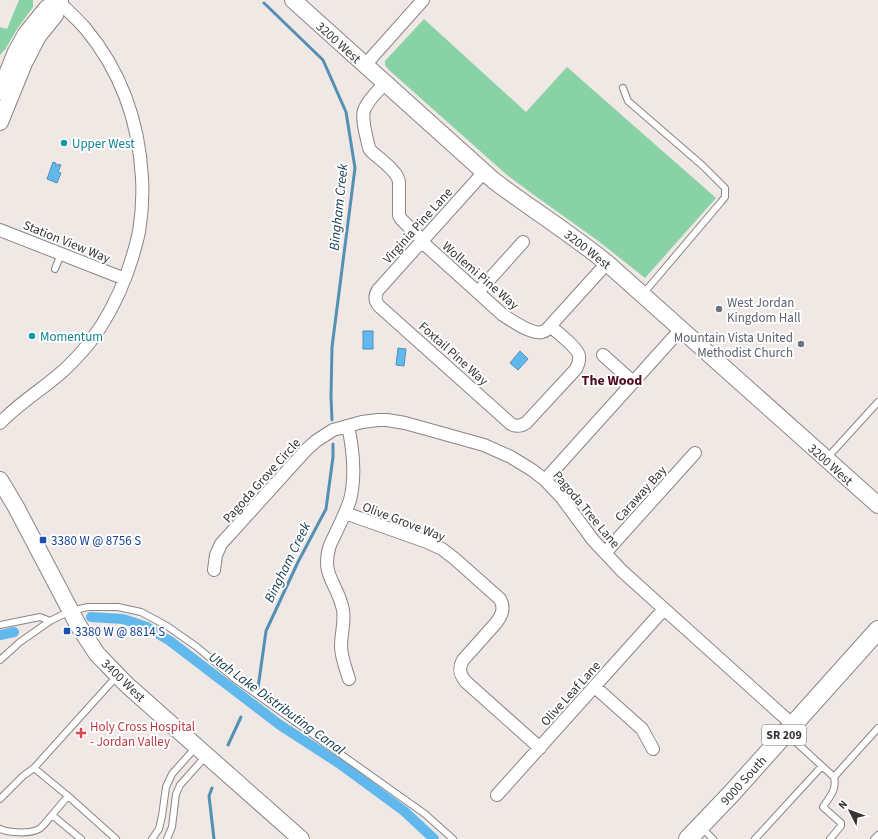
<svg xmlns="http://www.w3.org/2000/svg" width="878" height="839" font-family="'Source Sans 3',sans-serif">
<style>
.green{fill:#89d2a6}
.water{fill:#61b8ec;stroke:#5490b4}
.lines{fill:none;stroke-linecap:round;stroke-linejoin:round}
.stream{stroke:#5490b4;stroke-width:3}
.canal{stroke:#61b8ec;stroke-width:10}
.lane-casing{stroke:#8b8583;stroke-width:8}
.street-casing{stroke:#8b8583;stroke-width:14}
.secondary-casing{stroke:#8b8583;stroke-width:18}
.primary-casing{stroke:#8b8583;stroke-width:20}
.lane{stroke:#fff;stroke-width:6}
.street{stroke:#fff;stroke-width:12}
.secondary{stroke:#fff;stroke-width:16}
.primary{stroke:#fff;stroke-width:18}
.culture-dot{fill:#0f9aa8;stroke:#fff;stroke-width:1.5}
.worship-dot{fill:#6b7280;stroke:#fff;stroke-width:1.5}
.transit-dot{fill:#1a4fb4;stroke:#fff;stroke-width:1.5}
.health-dot{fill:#e0444e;stroke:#fff;stroke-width:1.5}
.labels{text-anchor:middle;stroke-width:4;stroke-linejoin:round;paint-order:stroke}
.shield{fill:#fff;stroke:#727070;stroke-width:1}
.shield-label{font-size:12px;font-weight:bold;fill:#363332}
.street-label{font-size:13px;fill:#363332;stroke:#fff}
.culture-label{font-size:13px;fill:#0d838f;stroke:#fff;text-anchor:start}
.worship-label{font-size:13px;fill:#5b616d;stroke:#fff;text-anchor:start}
.transit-label{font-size:13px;fill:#164399;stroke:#fff;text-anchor:start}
.health-label{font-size:13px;fill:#be3a42;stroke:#fff;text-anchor:start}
.water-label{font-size:14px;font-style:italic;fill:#11374c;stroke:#fff}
.neighbourhood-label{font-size:14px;font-weight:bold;fill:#500a1f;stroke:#fff}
</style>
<rect width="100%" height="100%" fill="#efe8e5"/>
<path class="green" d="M 19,0 L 33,0 L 33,7 L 17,29 L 6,48 L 0,55 L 0,27 L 7,29 Z
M 424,19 L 526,112 L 567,67 L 716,198 L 645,278 L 597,240 L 534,195 L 507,175 L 389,70 L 385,65 L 385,61 Z"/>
<path class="water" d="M 53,162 L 56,163 L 56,166 L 57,166 L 58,164 L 61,165 L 58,172 L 61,173 L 57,183 L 47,179 Z
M 363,331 L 373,331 L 373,349 L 363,349 Z
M 398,348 L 406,349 L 404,366 L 396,365 Z
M 520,351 L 528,359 L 518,370 L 510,363 Z"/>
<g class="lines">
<path class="stream" d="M 264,3 L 323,60 L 346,112 L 355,168 L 332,347 L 331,397 L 332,420
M 258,688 L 266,631 L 298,562 L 326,509 L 333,457 L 333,444
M 228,745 L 241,717
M 212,788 L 209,796 L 214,839"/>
<path class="canal" d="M 91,617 L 123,619 L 147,627 L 170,641 L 280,725 L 340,764 L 404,811 L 434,839
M 0,635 L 14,632"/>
<g class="lane-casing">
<path id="lane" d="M 623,88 L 628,101 L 703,166 L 725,188 L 725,197 L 721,202 L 643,294
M 55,269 L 61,254
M 827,458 L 878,402
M 0,625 L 40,617 L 50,621
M 0,660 L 20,642 L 50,621 L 70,611 L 88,607 L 118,607 L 141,612 L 167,626 L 197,647 L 235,679 L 425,814 L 453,839
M 787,734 L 834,777
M 68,796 L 52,815 L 81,839
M 0,799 L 23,776 L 34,768
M 701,827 L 713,839
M 0,829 C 9,833 30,834 39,829 C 44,826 48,819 52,815
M 116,839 L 68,796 L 34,768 L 117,676
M 152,839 L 159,829 L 162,816 L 166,787 L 172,774 L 196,747
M 167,839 L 172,827 L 176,794 L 180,785 L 206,756
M 755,839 L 822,766
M 830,839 L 841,826 L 841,823 L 823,807 C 830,796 837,790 834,777 L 878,728
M 874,839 L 878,835"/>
</g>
<g class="street-casing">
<path id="street" d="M 365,65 L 423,0
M 385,83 C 378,91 369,99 365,108 C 360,117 367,138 369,148 L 371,151 C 379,159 398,171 399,182 L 399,215 L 401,219 L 422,240
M 484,172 L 378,290 C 374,296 375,301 379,306 L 511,424 C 516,427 521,426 526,423 L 576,369 C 578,365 580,361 579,356 C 578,348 557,332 550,326
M 0,230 L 125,279
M 421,241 L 503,315 C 511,320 532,335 542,332 C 546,331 548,329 550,326 L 607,263
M 478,292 L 523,242
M 603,355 L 633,382
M 0,423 C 19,403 43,389 63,371 C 73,362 82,352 90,342 C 106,321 118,298 127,273 C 132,259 136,246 139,232 C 142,214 143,196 142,178 C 139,122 121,71 85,28 C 76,18 66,9 57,0
M 348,426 C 353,449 356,476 350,500 C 345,515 337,530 330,545 C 320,576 338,583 343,610 C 345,622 341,634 341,646 C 341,657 346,669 349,679
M 545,480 L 681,329
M 345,513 L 427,542 L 442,549 L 455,559 L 500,599 C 505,608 502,615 496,623 L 463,660 C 458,669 460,675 466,682 L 540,748
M 605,553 L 695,453
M 214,570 L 216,555 L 221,544 L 306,450 L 316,441 L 333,430 L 362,422 L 378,420 L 387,420 L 405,423 L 484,445 L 511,457 L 532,470 L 545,480 L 562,498 L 593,540 L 622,571 L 793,725
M 595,687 L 642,729 L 653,749
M 497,795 L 664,609"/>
</g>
<g class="secondary-casing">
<path id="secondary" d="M 293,0 L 493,180 C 530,208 570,233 607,263 L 878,505
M 0,91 L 16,52 L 26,34 L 47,8 L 59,2 L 60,0
M 0,122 L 24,63 L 38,36 L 55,15 L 59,2
M 0,480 L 16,507 L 78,625 L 97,654 L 127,685 L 301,839"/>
</g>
<g class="primary-casing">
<path id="primary" d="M 688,839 L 731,794 L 878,630"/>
</g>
<use href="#lane" class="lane"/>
<use href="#street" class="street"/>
<use href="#secondary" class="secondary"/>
<use href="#primary" class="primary"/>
</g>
<g class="culture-dot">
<circle cx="64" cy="143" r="4"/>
<circle cx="32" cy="336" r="4"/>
</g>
<g class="worship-dot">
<circle cx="719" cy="309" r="4"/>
<circle cx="801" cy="344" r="4"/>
</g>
<g class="transit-dot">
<rect x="39" y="536" width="8" height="8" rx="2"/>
<rect x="63" y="627" width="8" height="8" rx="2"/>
</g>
<path class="health-dot" d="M79 727h4v4h4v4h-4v4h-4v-4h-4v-4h4z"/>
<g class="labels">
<rect class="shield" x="762" y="725" width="44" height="20" rx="3"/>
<g class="shield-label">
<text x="784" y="739">SR 209</text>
</g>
<g class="street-label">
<text transform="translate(339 42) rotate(42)" y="5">3200 West</text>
<text transform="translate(417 225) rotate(-48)" y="5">Virginia Pine Lane</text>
<text transform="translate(67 241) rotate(22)" y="5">Station View Way</text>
<text transform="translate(588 249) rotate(38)" y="5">3200 West</text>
<text transform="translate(481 275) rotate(41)" y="5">Wollemi Pine Way</text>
<text transform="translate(454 353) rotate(42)" y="5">Foxtail Pine Way</text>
<text transform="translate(831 464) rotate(42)" y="5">3200 West</text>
<text transform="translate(261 480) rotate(-48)" y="5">Pagoda Grove Circle</text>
<text transform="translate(640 493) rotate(-48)" y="5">Caraway Bay</text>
<text transform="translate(587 509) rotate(50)" y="5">Pagoda Tree Lane</text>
<text transform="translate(404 521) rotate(21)" y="5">Olive Grove Way</text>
<text transform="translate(124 680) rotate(44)" y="5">3400 West</text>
<text transform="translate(570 693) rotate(-48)" y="5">Olive Leaf Lane</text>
<text transform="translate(743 780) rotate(-48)" y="5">9000 South</text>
</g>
<g class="culture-label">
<text x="72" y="148">Upper West</text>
<text x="40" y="341">Momentum</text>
</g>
<g class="worship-label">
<text x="727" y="307">West Jordan<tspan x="727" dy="15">Kingdom Hall</tspan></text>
<text x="793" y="342" text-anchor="end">Mountain Vista United<tspan x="793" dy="15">Methodist Church</tspan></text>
</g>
<g class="transit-label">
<text x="51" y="545">3380 W @ 8756 S</text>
<text x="75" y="636">3380 W @ 8814 S</text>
</g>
<g class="health-label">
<text x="90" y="731">Holy Cross Hospital<tspan x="90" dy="15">- Jordan Valley</tspan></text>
</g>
<g class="water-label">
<text transform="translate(338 207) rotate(-84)" y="5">Bingham Creek</text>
<text transform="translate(287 562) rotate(-64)" y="5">Bingham Creek</text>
<text transform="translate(277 703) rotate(36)" y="5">Utah Lake Distributing Canal</text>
</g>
<g class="neighbourhood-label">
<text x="612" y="385">The Wood</text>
</g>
</g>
<g transform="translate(850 811) rotate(312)" stroke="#ffffff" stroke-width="3" paint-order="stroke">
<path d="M0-3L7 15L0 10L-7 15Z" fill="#363332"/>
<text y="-6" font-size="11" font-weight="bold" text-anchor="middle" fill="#363332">N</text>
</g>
</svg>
